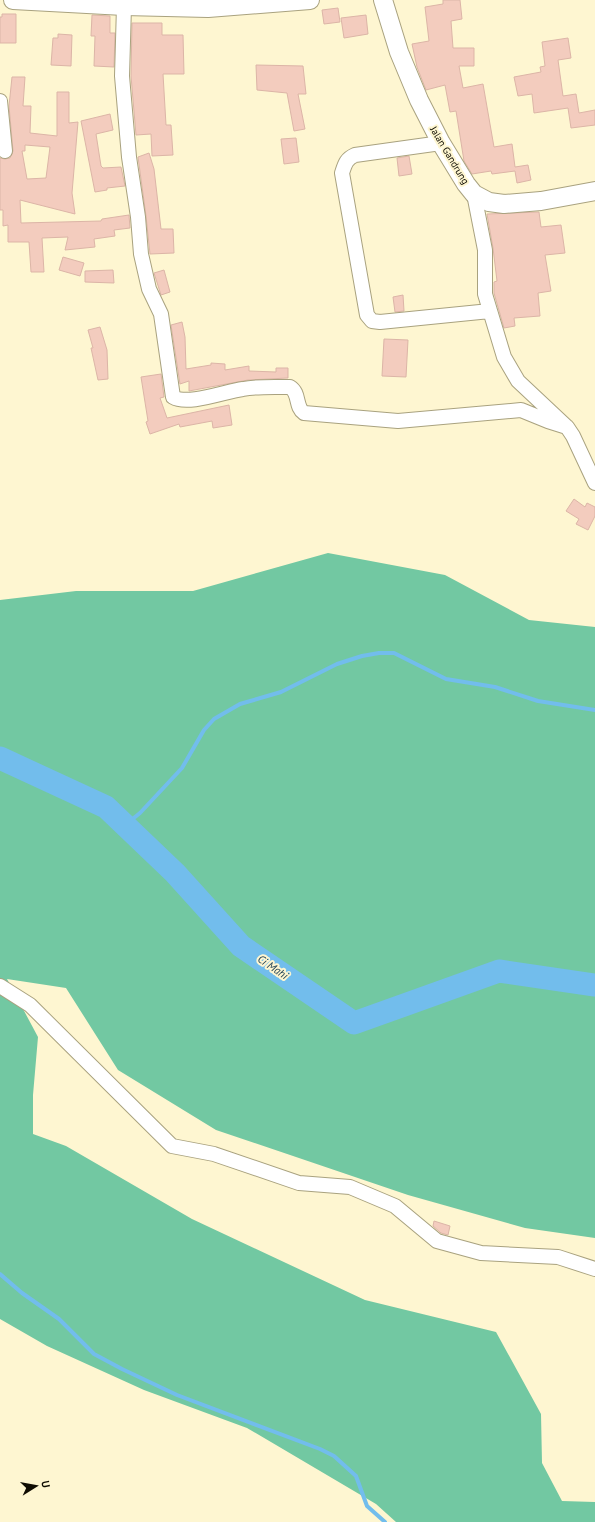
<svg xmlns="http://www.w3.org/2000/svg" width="595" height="1522" font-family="'PT Sans',sans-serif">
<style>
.forest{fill:#72c8a2}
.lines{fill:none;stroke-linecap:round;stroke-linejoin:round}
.stream{stroke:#72bdec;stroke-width:4}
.river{stroke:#72bdec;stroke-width:23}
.building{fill:#f3ccbe;stroke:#dcb5a7;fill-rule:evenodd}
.minor-casing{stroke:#a9a27f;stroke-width:16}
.tertiary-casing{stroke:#a9a27f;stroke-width:20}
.minor{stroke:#fff;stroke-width:14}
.tertiary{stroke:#fff;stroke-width:18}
.labels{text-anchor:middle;stroke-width:4;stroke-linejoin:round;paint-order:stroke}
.street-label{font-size:10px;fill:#0f0c02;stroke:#fef6d1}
.water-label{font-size:11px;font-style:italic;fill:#1c3d51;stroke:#fef6d1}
</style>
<rect width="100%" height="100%" fill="#fef6d1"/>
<path class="forest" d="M 328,553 L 445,575 L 529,620 L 595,627 L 595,1238 L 525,1228 L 408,1195 L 216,1130 L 118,1070 L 66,988 L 7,979 L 38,1037 L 33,1095 L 33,1134 L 66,1146 L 192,1219 L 365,1300 L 496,1332 L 541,1414 L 542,1463 L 562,1501 L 595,1502 L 595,1522 L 396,1522 L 376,1504 L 247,1428 L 144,1390 L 47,1346 L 0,1319 L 0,600 L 76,591 L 193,591 Z"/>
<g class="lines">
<path class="stream" d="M 125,825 L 140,813 L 182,768 L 204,730 L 214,719 L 240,704 L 281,692 L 337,664 L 362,656 L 379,653 L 394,653 L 446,679 L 495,687 L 538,701 L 595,710
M 0,1274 L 22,1293 L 59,1319 L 94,1354 L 122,1369 L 177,1395 L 320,1449 L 334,1456 L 356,1476 L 367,1506 L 385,1522"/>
<path class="river" d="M 0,758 L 106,807 L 175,873 L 241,946 L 354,1023 L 499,971 L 595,985"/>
</g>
<path class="building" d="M 443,0 L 460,0 L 462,19 L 451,21 L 453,48 L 474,48 L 474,66 L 459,66 L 463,88 L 483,84 L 494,147 L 512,144 L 515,167 L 528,165 L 531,180 L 517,183 L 515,171 L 492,174 L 491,171 L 472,174 L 464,161 L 456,111 L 450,112 L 445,85 L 426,90 L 417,67 L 412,44 L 429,41 L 425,7 L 443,4 Z
M 338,8 L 340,22 L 324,24 L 322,10 Z
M 2,14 L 16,14 L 16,43 L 0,43 L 0,17 L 2,17 Z
M 92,15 L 110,16 L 110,33 L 115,33 L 114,67 L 94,66 L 95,36 L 91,36 Z
M 366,15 L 368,34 L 344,38 L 341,18 Z
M 132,23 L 162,23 L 162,35 L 183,35 L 184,74 L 163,74 L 166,125 L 171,125 L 173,155 L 152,156 L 151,134 L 136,135 L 131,76 Z
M 58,34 L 72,35 L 71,66 L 51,65 L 53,38 L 58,38 Z
M 568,38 L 571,58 L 558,60 L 563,96 L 576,94 L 579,113 L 595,110 L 595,125 L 571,128 L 568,108 L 534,113 L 532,94 L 518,96 L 514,77 L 541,72 L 540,67 L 545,66 L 542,42 Z
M 256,65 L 303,66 L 306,94 L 298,94 L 305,129 L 294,131 L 287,93 L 257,90 Z
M 12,77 L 25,77 L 23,106 L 31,106 L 30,133 L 57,136 L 57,92 L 69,92 L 69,123 L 78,122 L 72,193 L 75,214 L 20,200 L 21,223 L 101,221 L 102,219 L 129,215 L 130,228 L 114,230 L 115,236 L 94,239 L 95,247 L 65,250 L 68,237 L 42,238 L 44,272 L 31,272 L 29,242 L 8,242 L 8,225 L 3,226 L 3,210 L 0,210 L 0,158 L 5,159 L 10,158 L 13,151 L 9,106 ZM 25,145 L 50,147 L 46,178 L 27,179 L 22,151 L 25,151 Z
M 110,114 L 113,130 L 96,134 L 101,166 L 103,168 L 121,167 L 125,186 L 107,188 L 107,190 L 95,192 L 81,121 Z
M 296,138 L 299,162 L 284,164 L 281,139 Z
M 149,153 L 154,169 L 161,229 L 173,229 L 174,253 L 150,254 L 146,216 L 138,157 Z
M 409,156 L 412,174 L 399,176 L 397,158 Z
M 539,212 L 541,227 L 561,225 L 565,253 L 545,255 L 551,291 L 538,293 L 540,316 L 514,318 L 515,326 L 504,328 L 494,293 L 494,282 L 497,281 L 493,248 L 487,214 Z
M 63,257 L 84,263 L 80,276 L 59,270 Z
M 113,270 L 114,283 L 85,282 L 85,271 Z
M 164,270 L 170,292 L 161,295 L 154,273 Z
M 403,295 L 404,311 L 395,312 L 393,297 Z
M 182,322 L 185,337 L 186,369 L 211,365 L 211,363 L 225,364 L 225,370 L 249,366 L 249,371 L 276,372 L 276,368 L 288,368 L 288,378 L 248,380 L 189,391 L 189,381 L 180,384 L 171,325 Z
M 100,327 L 107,350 L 108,379 L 98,380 L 91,348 L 93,348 L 88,330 Z
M 384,339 L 408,340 L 406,377 L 382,376 Z
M 161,374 L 164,397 L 160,398 L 167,418 L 229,405 L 232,425 L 213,428 L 212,421 L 180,427 L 179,424 L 150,434 L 146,422 L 148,421 L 141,377 Z
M 574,499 L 585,507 L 587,503 L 595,507 L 595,516 L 588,530 L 576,524 L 579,519 L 566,511 Z
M 434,1221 L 450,1226 L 448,1235 L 441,1233 L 433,1226 Z"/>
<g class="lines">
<g class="minor-casing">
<path id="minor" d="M 124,6 L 122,76 L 129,157 L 138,217 L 141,254 L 149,289 L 161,314 L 173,397 C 188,406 226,391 243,389 C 258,386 275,387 290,387 C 300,393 295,407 304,413 L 398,421 L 521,410 L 548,421 L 567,427
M 0,101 L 5,151
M 441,143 L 355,155 C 346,159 345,164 342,173 L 367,315 L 372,321 L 380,322 L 490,311
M 474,194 L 485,250 L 485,294 L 504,357 L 518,381 L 567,427 L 573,436 L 595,483
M 0,986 L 30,1005 L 172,1146 L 214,1154 L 299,1183 L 350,1187 L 395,1206 L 437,1241 L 481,1253 L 558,1257 L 595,1269"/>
</g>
<g class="tertiary-casing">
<path id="tertiary" d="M 13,0 L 124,6 L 208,8 L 310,0
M 383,0 L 399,52 L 419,100 L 441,143 L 466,184 L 474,194 L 489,202 L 504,204 L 541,201 L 595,191"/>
</g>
<use href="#minor" class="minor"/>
<use href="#tertiary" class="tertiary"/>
</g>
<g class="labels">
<g class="street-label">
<text transform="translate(450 155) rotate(59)" y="4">Jalan Gandrung</text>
</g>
<g class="water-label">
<text transform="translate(273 967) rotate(34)" y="4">Ci Mahi</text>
</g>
</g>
<g transform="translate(36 1486) rotate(79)" stroke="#fef6d1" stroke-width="3" paint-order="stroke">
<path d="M0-3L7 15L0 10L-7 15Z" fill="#0f0c02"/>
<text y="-6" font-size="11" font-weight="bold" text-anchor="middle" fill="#0f0c02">U</text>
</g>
</svg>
